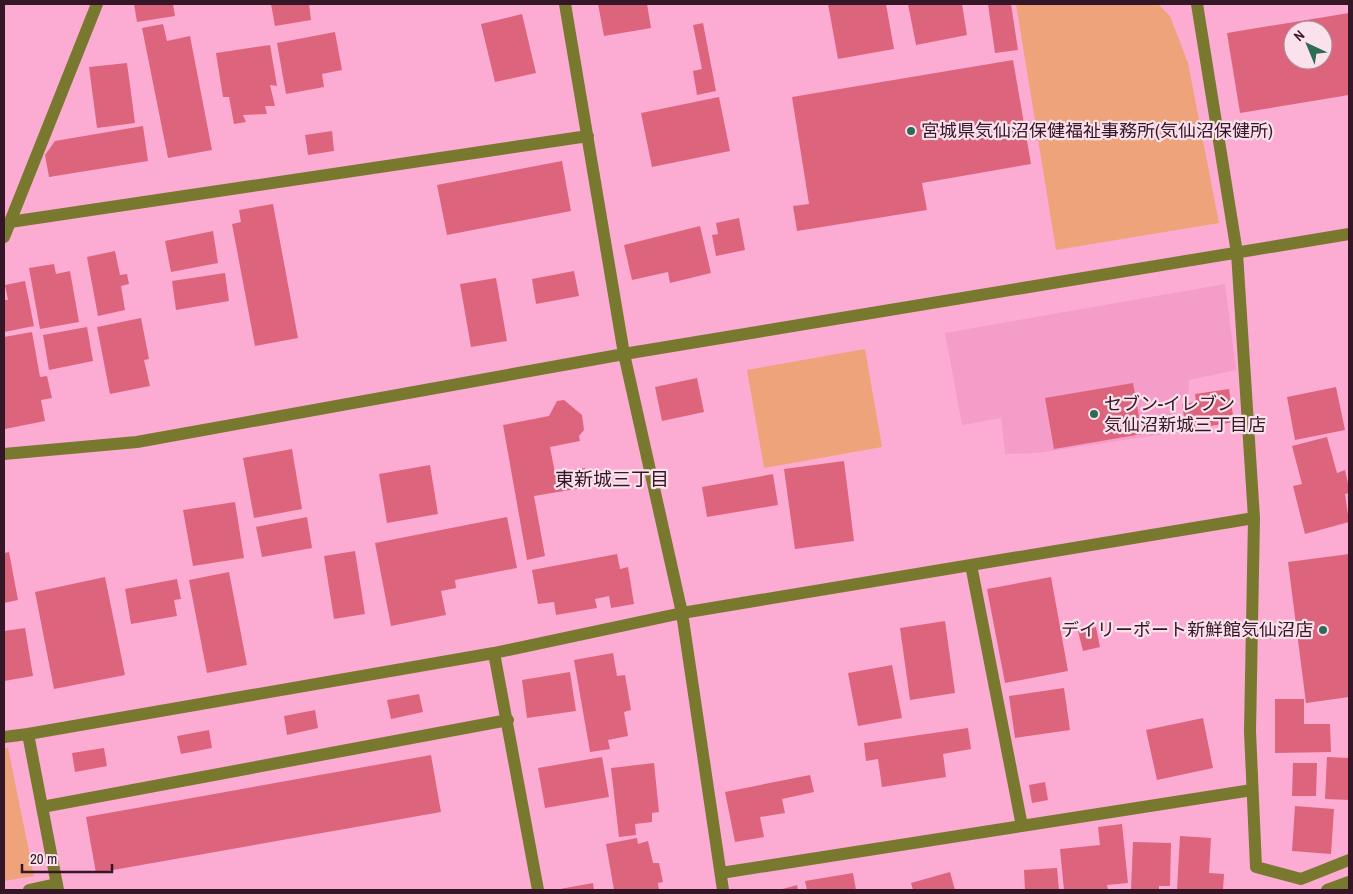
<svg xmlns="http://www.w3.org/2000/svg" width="1353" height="894" font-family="'Archivo Narrow','Noto Sans JP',sans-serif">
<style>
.built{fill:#f49dc8}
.green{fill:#eea37a}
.building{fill:#dd647d;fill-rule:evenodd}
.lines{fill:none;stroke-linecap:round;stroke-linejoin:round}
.minor{stroke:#78782f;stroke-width:12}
.poi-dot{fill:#2d6b57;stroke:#fae1ec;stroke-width:2}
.labels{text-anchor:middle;stroke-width:4.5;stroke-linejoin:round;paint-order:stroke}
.poi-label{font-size:18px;fill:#341626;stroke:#fae1ec;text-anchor:start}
.neighbourhood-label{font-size:19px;fill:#341626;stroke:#fae1ec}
</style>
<rect width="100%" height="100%" fill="#fcacd3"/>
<path class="built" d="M 1225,284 L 1236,370 L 1189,380 L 1188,398 L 1173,400 L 1178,432 L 1037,453 L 1005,454 L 1001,418 L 962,425 L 945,333 Z"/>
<path class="green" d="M 1016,4 L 1158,4 L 1170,16 L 1188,63 L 1219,223 L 1056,250 Z
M 865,349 L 882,447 L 764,468 L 747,370 Z
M 4,748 L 8,748 L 34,876 L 4,881 Z"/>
<path class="building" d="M 134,4 L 173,4 L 175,16 L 137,22 Z
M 271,4 L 309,4 L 311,20 L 275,26 Z
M 598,4 L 647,4 L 651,28 L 604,36 Z
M 828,4 L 886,4 L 894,49 L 838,59 Z
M 908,4 L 962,4 L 967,35 L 916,45 Z
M 988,4 L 1011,4 L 1018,50 L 995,53 Z
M 1349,13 L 1349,95 L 1240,113 L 1227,33 ZM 1293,30 L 1323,30 L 1323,60 L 1293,60 Z
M 522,14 L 536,73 L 495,82 L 481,24 Z
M 703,23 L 716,91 L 697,95 L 693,71 L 702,69 L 693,25 Z
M 163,24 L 167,41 L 190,36 L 212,150 L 168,158 L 142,28 Z
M 335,32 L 342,70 L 322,74 L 324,87 L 286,94 L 277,43 Z
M 270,45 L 277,86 L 270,85 L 275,106 L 265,106 L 267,114 L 243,115 L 246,122 L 234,124 L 229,97 L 223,97 L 216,53 Z
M 1013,60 L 1031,164 L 922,183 L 927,210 L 797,231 L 793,206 L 809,204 L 792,97 Z
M 127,63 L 135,123 L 97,128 L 89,67 Z
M 719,97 L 730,151 L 652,167 L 641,113 Z
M 143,126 L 148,161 L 49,177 L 45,155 L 55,141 Z
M 332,131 L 334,151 L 308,155 L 305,135 Z
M 562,161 L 571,211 L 447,235 L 437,185 Z
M 273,204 L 298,338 L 255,346 L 232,224 L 241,222 L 239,210 Z
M 739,218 L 745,250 L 716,256 L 712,235 L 718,234 L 716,223 Z
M 700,226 L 711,273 L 670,283 L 668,272 L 632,280 L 624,245 Z
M 213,231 L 218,263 L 171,272 L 165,241 Z
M 115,251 L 120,275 L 127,274 L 129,284 L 121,286 L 125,310 L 98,316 L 87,257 Z
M 54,264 L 56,274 L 70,271 L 79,322 L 40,329 L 29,268 Z
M 574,271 L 579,296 L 536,304 L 532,279 Z
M 225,273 L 229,301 L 176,310 L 172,281 Z
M 496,278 L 507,341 L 471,347 L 460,284 Z
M 25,281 L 34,326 L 4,332 L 4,300 L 8,300 L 5,285 Z
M 141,318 L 149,359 L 144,360 L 150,386 L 110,394 L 97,327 Z
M 87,327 L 93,361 L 49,370 L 43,335 Z
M 32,332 L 40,377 L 47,376 L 52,398 L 41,400 L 45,421 L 5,429 L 4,337 Z
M 697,378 L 704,412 L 662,421 L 655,387 Z
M 1133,383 L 1142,434 L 1054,449 L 1045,398 Z
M 1336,387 L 1345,430 L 1295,440 L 1287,397 Z
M 1229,389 L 1234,422 L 1186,430 L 1182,404 L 1196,402 L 1195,394 Z
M 564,400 L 582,415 L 584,430 L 579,436 L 580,441 L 550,447 L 555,473 L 585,468 L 588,487 L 534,496 L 545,556 L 527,560 L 503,425 L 549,416 L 557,401 Z
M 1327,437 L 1337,473 L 1345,470 L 1349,488 L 1349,493 L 1345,494 L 1349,522 L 1305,534 L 1293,486 L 1302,484 L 1292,446 Z
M 292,449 L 302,509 L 254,518 L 243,458 Z
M 844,461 L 854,541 L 795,549 L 784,469 Z
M 430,465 L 438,514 L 387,523 L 379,474 Z
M 773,474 L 778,505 L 707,517 L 702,487 Z
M 235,502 L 244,558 L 193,566 L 183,510 Z
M 307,517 L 312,548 L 262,557 L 256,527 Z
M 507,517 L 517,568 L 455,580 L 456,588 L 441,591 L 446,615 L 391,626 L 375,543 Z
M 355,551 L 365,614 L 334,619 L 324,556 Z
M 9,552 L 18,600 L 4,603 L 4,553 Z
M 617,554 L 620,569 L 628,567 L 634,604 L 611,608 L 609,596 L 595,599 L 597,608 L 556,615 L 554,602 L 538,604 L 532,570 Z
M 1349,554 L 1349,697 L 1306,703 L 1288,562 Z
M 229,572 L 247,665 L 207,673 L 189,580 Z
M 105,577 L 125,675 L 54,689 L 35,592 Z
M 1051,577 L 1068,671 L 1005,683 L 987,589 Z
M 177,579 L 181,599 L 174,600 L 177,616 L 131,624 L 125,589 Z
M 945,621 L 955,693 L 910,700 L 900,628 Z
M 1096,627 L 1100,647 L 1083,651 L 1078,631 Z
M 25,628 L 33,676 L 4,681 L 4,631 Z
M 613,653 L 617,676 L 625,675 L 631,710 L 624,712 L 628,736 L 608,740 L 610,749 L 590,752 L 574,660 Z
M 892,665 L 902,718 L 858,726 L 848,673 Z
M 570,672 L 576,711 L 527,718 L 522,680 Z
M 1064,688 L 1070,730 L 1015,738 L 1009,696 Z
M 419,694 L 423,712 L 391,719 L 387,700 Z
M 1275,699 L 1304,699 L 1304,724 L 1330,724 L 1331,752 L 1275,753 Z
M 315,710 L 318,728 L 287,735 L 284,716 Z
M 1203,718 L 1213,768 L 1157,780 L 1146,730 Z
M 968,728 L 971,749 L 943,754 L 946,777 L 882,787 L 878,759 L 866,761 L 864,743 Z
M 209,730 L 212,748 L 181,754 L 177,736 Z
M 104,748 L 107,766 L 75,772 L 72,753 Z
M 431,755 L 441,812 L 96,873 L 86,817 Z
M 602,757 L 609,797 L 545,808 L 538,768 Z
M 1327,757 L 1349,758 L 1349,800 L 1325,799 Z
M 654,763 L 659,812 L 652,813 L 652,822 L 635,824 L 636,835 L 619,837 L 611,768 Z
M 1293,763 L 1317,763 L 1316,796 L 1292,796 Z
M 810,775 L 814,792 L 782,799 L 785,813 L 760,817 L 764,837 L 735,842 L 725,792 Z
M 1045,782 L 1048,800 L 1032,803 L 1029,785 Z
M 1295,806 L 1334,809 L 1331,854 L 1292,851 Z
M 1122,824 L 1128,883 L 1107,885 L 1108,890 L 1064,890 L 1060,849 L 1100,845 L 1098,827 Z
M 1180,836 L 1211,838 L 1209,873 L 1224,874 L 1223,890 L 1177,890 Z
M 637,838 L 638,844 L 648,841 L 653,863 L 659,863 L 663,882 L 658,883 L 659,890 L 614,890 L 606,844 Z
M 1133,842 L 1171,843 L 1170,886 L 1159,886 L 1159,890 L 1131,890 Z
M 1057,868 L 1059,890 L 1025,890 L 1024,870 Z
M 950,872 L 955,890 L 913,890 L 911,883 Z
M 853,873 L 856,890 L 807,890 L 805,881 Z
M 593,883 L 594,890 L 560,890 L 560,889 Z
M 797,885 L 798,890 L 779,890 Z"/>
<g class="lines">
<path class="minor" d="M 565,4 L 624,354 L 682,613 L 723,890
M 1197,4 L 1237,253 L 1254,518 L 1250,731 L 1256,867 L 1301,879 L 1349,860
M 10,222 L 588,136
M 4,237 L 97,4
M 4,454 L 137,442 L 624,354 L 1349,234
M 971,565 L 1022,826
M 494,653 L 538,890
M 4,737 L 28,734
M 42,807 L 508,720
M 721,873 L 1252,790
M 29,890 L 56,884
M 58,890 L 28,734 L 494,653 L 682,613 L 1254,518
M 1327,890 L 1349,882"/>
</g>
<g class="poi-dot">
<circle cx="911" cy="131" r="5"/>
<circle cx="1094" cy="414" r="5"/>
<circle cx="1323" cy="630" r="5"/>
</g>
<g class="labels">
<g class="poi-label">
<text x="921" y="137">宮城県気仙沼保健福祉事務所(気仙沼保健所)</text>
<text x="1104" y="410">セブン-イレブン<tspan x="1104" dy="21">気仙沼新城三丁目店</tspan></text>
<text x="1313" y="636" text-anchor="end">デイリーポート新鮮館気仙沼店</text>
</g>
<g class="neighbourhood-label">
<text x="612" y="486">東新城三丁目</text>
</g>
</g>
<rect width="1353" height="894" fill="none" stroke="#341626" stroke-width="10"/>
<g transform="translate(1308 45) rotate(316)"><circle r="24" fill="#fae1ec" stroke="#ab909d"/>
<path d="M0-4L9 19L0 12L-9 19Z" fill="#2d6b57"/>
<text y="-8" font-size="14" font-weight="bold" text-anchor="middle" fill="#341626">N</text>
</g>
<path d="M22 864v8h90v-8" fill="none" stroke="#341626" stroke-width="2.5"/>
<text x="30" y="864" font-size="15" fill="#341626" stroke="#fae1ec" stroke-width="4" paint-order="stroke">20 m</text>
</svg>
